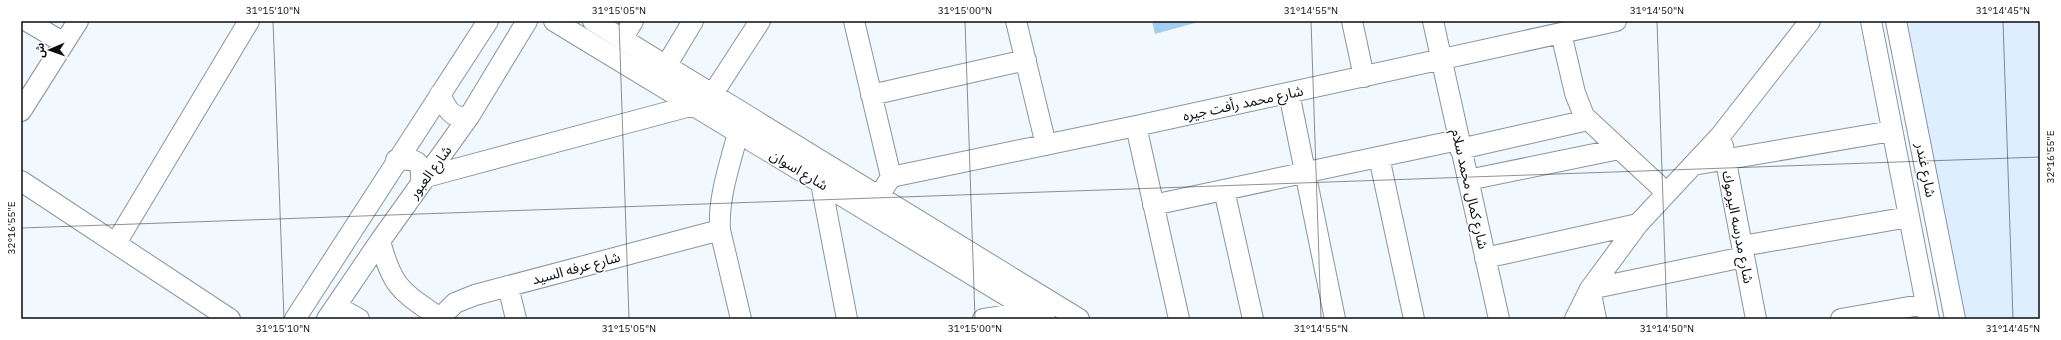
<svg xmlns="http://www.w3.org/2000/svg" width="2061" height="340" font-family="'IBM Plex Sans','Noto Sans Arabic',sans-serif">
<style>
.built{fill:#ddeffe}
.grass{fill:#a5ceee}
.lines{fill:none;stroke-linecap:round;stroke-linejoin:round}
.minor-casing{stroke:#8a959e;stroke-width:22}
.minor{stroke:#fff;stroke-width:20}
.ticks{fill:none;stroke:#090d10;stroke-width:1;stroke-opacity:0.45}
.labels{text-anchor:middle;stroke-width:3;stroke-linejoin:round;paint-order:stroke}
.street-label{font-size:14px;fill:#090d10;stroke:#fff}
.neatline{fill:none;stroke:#090d10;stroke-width:1.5}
.ticks-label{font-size:10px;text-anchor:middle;fill:#090d10}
</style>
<rect width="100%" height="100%" fill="#f1f8fe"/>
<path class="built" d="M 1905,21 L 2040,21 L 2040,319 L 1963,319 Z"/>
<path class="grass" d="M 1152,21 L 1202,21 L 1155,34 Z"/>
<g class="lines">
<g class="minor-casing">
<path id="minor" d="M 27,21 L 64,43
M 554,21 L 1045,319
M 593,21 L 1079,319
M 854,21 L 891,177
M 1016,21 L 1046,145
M 1352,21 L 1364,77
M 1433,21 L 1499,319
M 1871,21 L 1929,319
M 1896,21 L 1955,319
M 1561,33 L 1575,93 L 1584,116 L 1667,193
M 622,39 L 633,21
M 666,66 L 693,21
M 1289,93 L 1335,319
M 440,94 C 446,108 453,122 470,115
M 712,95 L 760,21
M 871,95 L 1026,60
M 21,111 L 78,21
M 1136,126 L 1179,319
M 738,133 C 730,164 718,197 720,230 L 741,319
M 1723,146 L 1756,319
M 1460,149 L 1588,120
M 1379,157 L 1414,319
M 396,160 C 418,159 422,160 421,183
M 1693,165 L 1892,131
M 426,177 L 694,105
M 1468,180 L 1619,149
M 21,181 L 230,319
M 821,183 L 847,319
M 1224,190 L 1253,319
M 879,196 L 891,177 L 1136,126 L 1616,21
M 1153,205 L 1458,140
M 380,241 C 393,290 402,291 441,319
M 116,243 L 249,21
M 1742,246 L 1909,217
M 1485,258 L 1638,224
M 508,286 L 516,319
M 336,306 L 359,319
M 295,319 L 488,21
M 327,319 L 380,241 L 470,115 L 527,21
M 439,319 L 455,303 L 475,295 L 720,230
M 983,319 L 1033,311
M 1575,319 L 1590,289 L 1638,224 L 1721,135 L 1810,21
M 1596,319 L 1590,289 L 1744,257
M 1841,319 L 1926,304"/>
</g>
<use href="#minor" class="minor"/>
</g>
<path class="ticks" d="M 273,21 L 284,319M 619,21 L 629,319M 965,21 L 975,319M 1311,21 L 1321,319M 1657,21 L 1667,319M 2003,21 L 2013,319M 21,228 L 2040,157"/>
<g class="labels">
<g class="street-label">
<text transform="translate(1243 103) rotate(-12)" y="5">شارع محمد رأفت جيره</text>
<text transform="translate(799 170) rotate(31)" y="5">شارع اسوان</text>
<text transform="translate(1926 170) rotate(79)" y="5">شارع غندر</text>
<text transform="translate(430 172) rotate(-54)" y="5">شارع العبور</text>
<text transform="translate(1470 189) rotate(77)" y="5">شارع كمال محمد سلام</text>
<text transform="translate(1738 227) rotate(79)" y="5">شارع مدرسه اليرموك</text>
<text transform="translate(576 268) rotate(-15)" y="5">شارع عرفه السيد</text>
</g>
</g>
<rect width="2061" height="340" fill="none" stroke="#ffffff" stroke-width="44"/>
<g transform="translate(50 50) rotate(268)" stroke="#ffffff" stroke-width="3" paint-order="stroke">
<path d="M0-3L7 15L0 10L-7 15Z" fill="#090d10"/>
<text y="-6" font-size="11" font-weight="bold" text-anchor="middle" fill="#090d10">ش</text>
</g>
<rect x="22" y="22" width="2017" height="296" class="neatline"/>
<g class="ticks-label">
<text x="273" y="14">31°15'10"N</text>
<text x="619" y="14">31°15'05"N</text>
<text x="965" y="14">31°15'00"N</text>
<text x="1311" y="14">31°14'55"N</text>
<text x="1657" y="14">31°14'50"N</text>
<text x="2003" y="14">31°14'45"N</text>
<text transform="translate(2050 157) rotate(-90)" y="4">32°16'55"E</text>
<text transform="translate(11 228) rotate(-90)" y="4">32°16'55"E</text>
<text x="283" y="332">31°15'10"N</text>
<text x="629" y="332">31°15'05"N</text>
<text x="975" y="332">31°15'00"N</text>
<text x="1321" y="332">31°14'55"N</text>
<text x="1667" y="332">31°14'50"N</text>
<text x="2013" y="332">31°14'45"N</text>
</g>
</svg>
